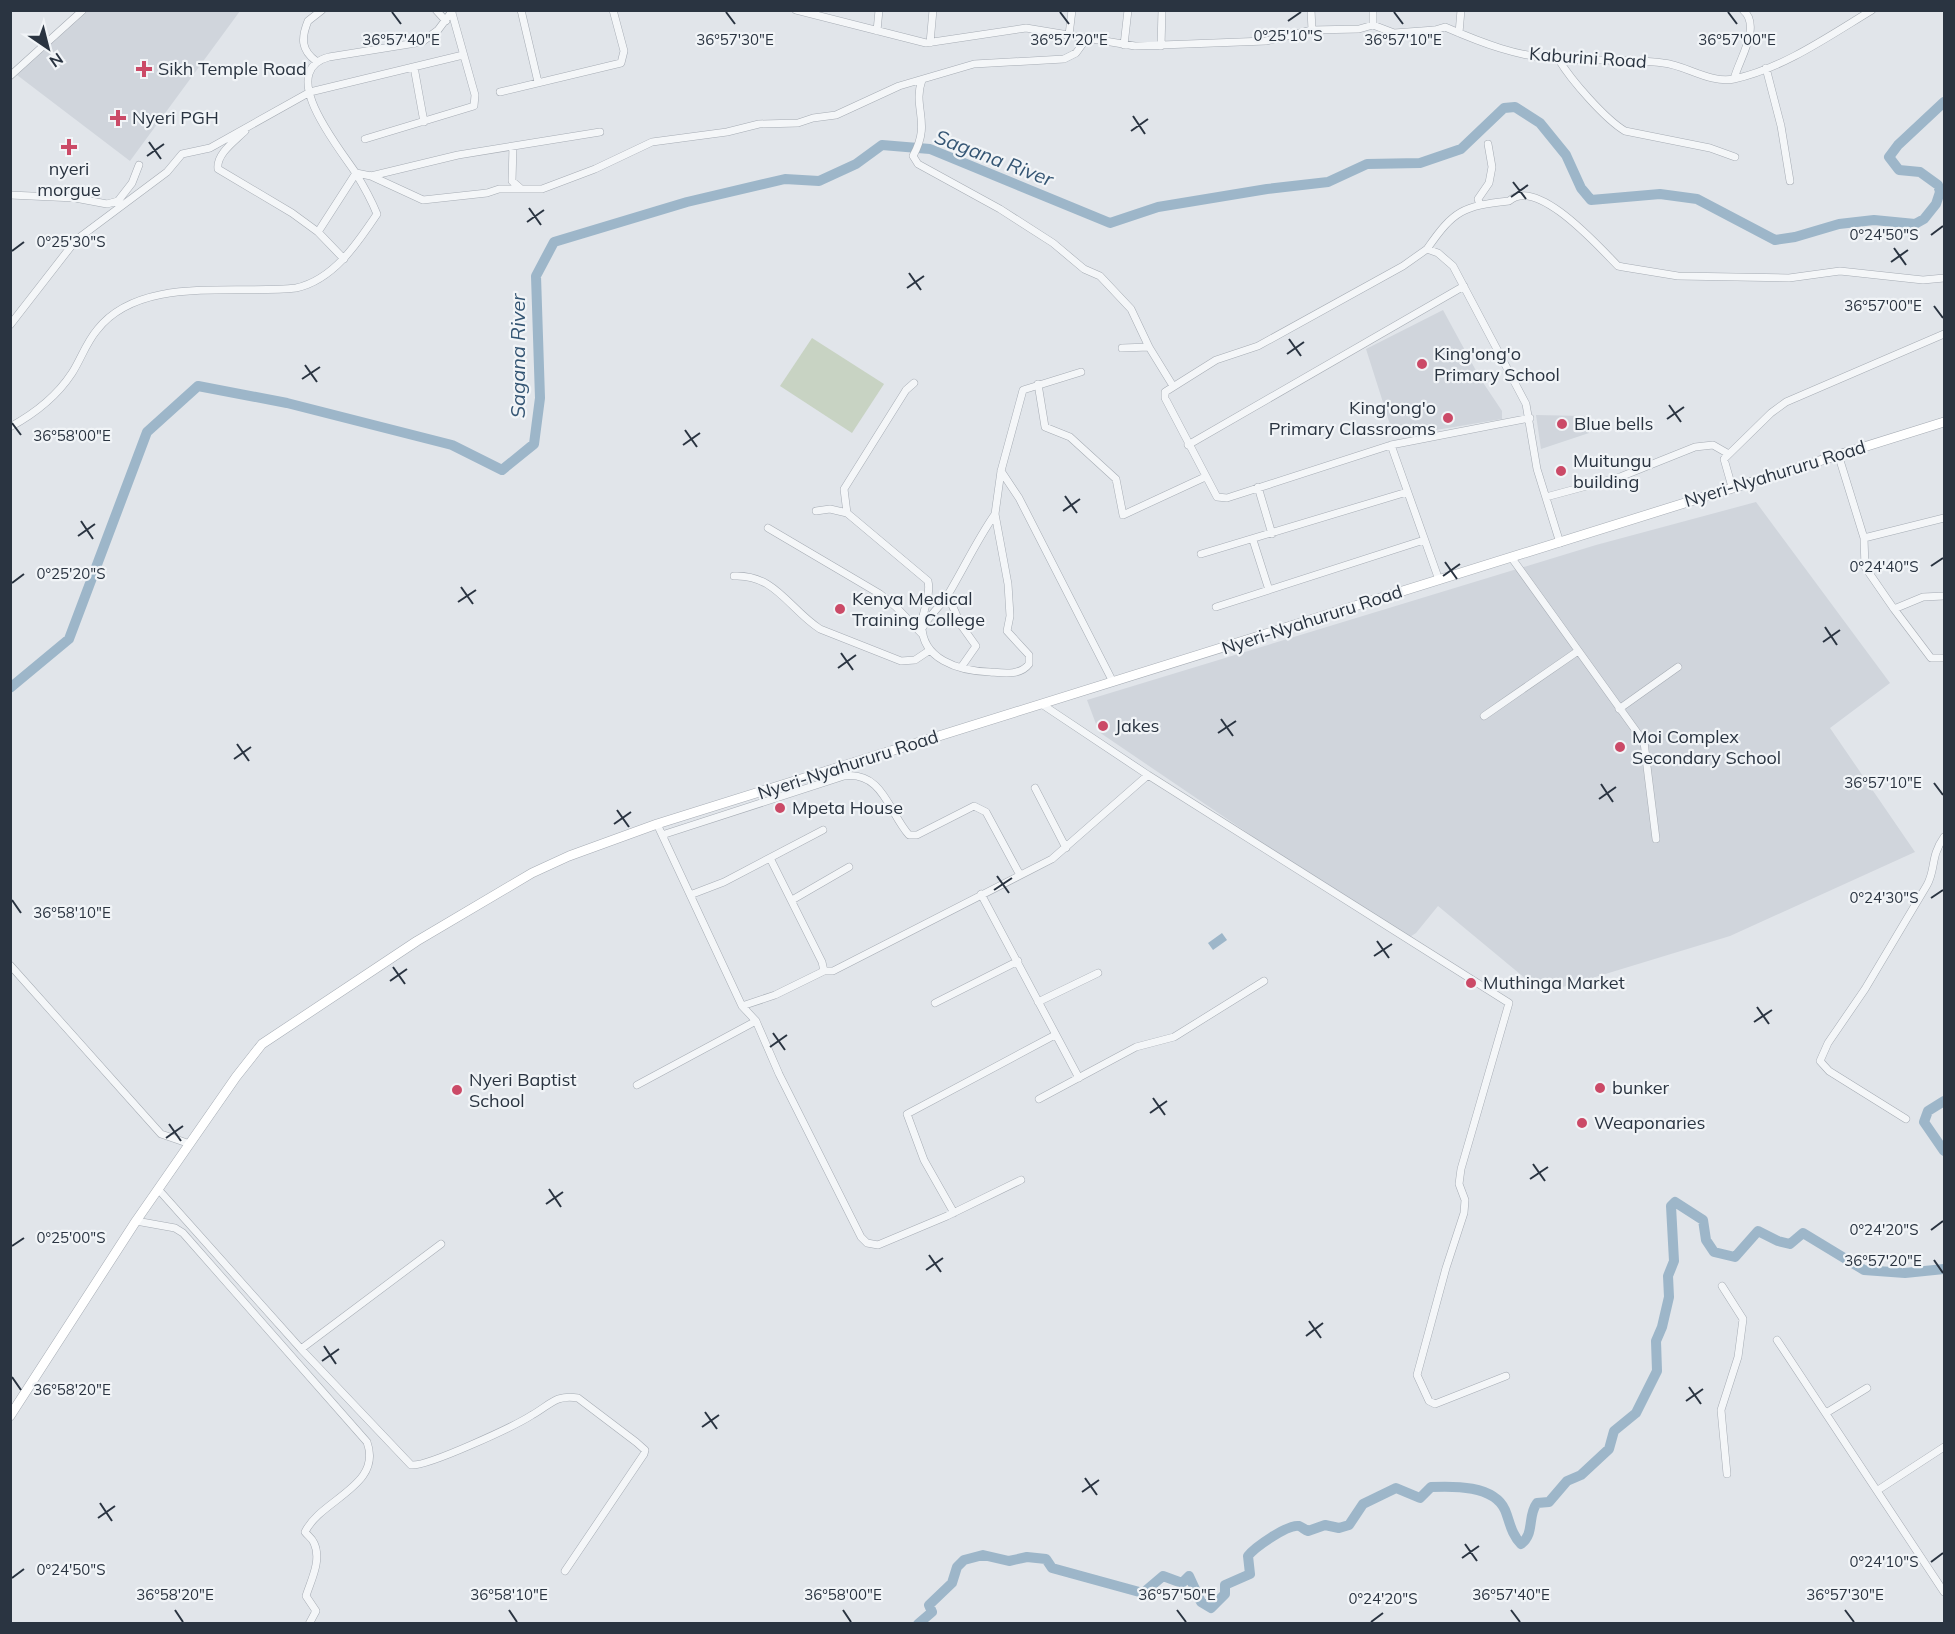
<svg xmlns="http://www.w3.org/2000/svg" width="1955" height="1634" font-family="Mulish,sans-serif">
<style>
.built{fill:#d0d5dc}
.green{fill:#c8d3c3}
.water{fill:#9db6c9}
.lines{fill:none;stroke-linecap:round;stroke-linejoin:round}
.river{stroke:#9db6c9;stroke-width:10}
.street-casing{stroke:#a6acb4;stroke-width:8}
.secondary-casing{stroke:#a6acb4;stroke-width:10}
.street{stroke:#f4f6f8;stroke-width:7}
.secondary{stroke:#fff;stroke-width:9}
.ticks{fill:none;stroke:#2a3441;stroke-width:2}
.poi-dot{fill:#cb4a67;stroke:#f1f4f7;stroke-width:2}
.labels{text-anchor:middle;stroke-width:4.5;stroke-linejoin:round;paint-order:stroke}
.street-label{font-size:18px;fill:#2a3441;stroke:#f1f4f7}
.poi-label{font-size:18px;fill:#2a3441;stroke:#f1f4f7;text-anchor:start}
.water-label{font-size:20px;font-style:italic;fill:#355674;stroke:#f1f4f7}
.ticks-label{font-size:15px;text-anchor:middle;fill:#2a3441;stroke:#f1f4f7;stroke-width:4.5;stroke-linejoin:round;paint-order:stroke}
</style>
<rect width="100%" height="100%" fill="#e1e5ea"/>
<path class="built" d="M 88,11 L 240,11 L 130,161 L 17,75 Z
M 1443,310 L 1480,378 L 1502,411 L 1502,419 L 1394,437 L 1366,349 Z
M 1536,415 L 1585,416 L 1589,433 L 1541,449 Z
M 1756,502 L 1890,683 L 1830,728 L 1915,852 L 1730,936 L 1543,993 L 1438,906 L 1416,933 L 1405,940 L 1099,732 L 1087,700 L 1596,545 Z"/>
<path class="green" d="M 812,338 L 884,384 L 852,433 L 780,386 Z"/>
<path class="water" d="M 1222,933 L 1227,940 L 1213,950 L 1208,943 Z"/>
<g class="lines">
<path class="river" d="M 10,688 L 69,639 L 147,432 L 198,386 L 287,403 L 452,445 L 502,470 L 534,444 L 540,398 L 536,276 L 554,242 L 687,202 L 785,179 L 819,181 L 856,164 L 882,145 L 930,149 L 1110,223 L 1158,207 L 1267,189 L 1328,182 L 1367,164 L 1420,163 L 1461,149 L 1504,108 L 1515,107 L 1540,123 L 1566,155 L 1581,188 L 1591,200 L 1660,194 L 1697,199 L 1775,240 L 1795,237 L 1839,224 L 1874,220 L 1915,224 L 1924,219 L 1936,204 L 1940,192 L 1938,185 L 1920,172 L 1899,170 L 1889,157 L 1898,145 L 1944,102
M 1944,1101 L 1928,1111 L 1924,1122 L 1944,1151
M 918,1624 L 932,1612 L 929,1605 L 952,1583 L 957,1567 L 964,1560 L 983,1555 L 1009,1561 L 1027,1557 L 1046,1559 L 1052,1568 L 1143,1593 L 1163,1576 L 1182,1583 L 1189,1576 L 1201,1602 L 1211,1608 L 1225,1594 L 1225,1585 L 1250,1574 L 1248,1556 C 1255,1547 1288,1524 1299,1526 C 1302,1527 1305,1530 1308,1531 L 1325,1525 L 1339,1528 L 1349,1525 L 1363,1504 L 1396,1488 L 1420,1498 L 1431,1487 C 1453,1486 1494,1485 1505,1510 C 1510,1522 1511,1534 1521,1544 C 1535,1534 1527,1516 1537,1503 L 1549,1502 L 1567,1481 L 1581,1475 L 1609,1449 L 1614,1431 L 1636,1413 L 1657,1371 L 1656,1341 L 1662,1327 L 1669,1297 L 1668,1276 L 1674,1261 L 1671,1206 L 1675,1202 L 1703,1220 L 1706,1240 L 1714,1252 L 1735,1257 L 1758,1231 L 1778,1241 L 1790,1244 L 1803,1233 L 1864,1270 L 1905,1273 L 1944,1269"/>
<g class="street-casing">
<path id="street" d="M 436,10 L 446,21
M 521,10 L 538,82
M 796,10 L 926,43 L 1026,28 L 1135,46 L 1266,41 L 1312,30 L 1359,29 L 1373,25 L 1394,33 L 1435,30 L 1445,27 C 1482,43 1518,57 1558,59 C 1593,61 1628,59 1663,63 C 1686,65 1710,84 1734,79 C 1784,68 1829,36 1872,10
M 1311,10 L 1312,30
M 1373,25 L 1373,10
M 877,31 L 879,10
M 1459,33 L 1461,10
M 1069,35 L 1072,10
M 930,43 L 933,10
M 1124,45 L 1128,10
M 1161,46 L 1162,10
M 1559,60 C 1571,80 1605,119 1625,131 L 1710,148 L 1735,157
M 316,61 C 301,50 301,38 308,21 L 322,10
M 414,67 L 424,122
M 1766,68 L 1781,126 L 1790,181
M 10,76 L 83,10
M 1734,79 C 1739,59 1762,26 1743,10
M 922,80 C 912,108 932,122 913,156 L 918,164 L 1000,209 L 1053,243 L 1084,269 L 1100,276 L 1131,309 L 1149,347 L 1173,386
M 500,92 L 621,63 L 624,51 L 613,10
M 245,131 C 235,141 216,154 218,169 L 292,213 L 318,232 L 344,259
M 365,139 L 474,106 L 475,95 L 452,13
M 513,146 L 512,181 L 520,188
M 371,176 L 423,200 L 487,193 L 499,189 L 542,189 L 595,169 L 652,142 L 727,132 L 759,124 L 798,123 L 813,118 L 836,115 L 899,86 L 974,64 L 1064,59 L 1076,53 L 1087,38
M 10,195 L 75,198 L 107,204 L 118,201 L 132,183 L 139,165
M 1480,205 L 1478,199 L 1489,183 L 1492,167 L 1488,144
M 318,232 L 356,173 L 371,176 L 458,155 L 600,132
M 1427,249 C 1454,210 1463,206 1509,201 C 1537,176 1599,247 1618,266 L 1623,267 L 1678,276 L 1789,278 L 1840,271 L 1923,280 L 1944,278
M 10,325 L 76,240 L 167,172 L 182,154 L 210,148 L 310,92 L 463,55
M 1122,348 L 1149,347
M 1038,384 L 1045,427 L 1070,437 L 1116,479 L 1123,515 L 1205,477
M 10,427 C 34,414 57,396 72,373 C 81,359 86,343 97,330 C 140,275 233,295 296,288 C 333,280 357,244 377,214 C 371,199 363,185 355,172 C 340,149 275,71 329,57 L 422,42 L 438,30 L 453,10
M 1188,445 L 1464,286
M 1391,445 L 1530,418
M 1838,454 L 1864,538 L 1865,567 L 1894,609 L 1923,597 L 1944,596
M 1001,471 L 1019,498 L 1113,682
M 1258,487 L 1272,534
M 1732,487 L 1724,459 L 1771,413 L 1786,402 L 1944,334
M 1546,497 L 1620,477 L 1695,447 L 1713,445 L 1727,453
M 816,511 L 830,509 L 847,513 L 928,581 C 931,594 924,608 922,621 C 919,660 960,671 990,672 C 1003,673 1020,676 1029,664 L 1029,655 L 1007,631 L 1010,616 L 1008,584 L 995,514 L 1001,471 L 1023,390 L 1081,372
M 847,513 L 844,489 L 906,390 L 914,383
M 768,528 L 880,594 L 896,607 L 923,635
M 1864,538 L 1944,518
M 1253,540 L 1269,590
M 1201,554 L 1407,492
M 1511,557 L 1644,742 L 1656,839
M 734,576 C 775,574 789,609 820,629 L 901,661 L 915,660 L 930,650
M 1439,580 L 1391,445 L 1227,498 L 1217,497 L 1165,398 L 1165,392 L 1216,360 L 1258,346 L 1403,266 L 1427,249 L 1438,253 L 1453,266 L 1526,404 L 1537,469 L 1560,543
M 948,596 L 961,625 L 976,646 L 962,666
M 1216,607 L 1424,540
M 1894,609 L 1931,658 L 1944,658
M 923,627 C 930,614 942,605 949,593 C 965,566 977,540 995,514
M 1043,705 L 1148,775 L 1509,1003 L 1461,1169 L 1459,1184 L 1465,1200 L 1464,1213 L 1446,1268 L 1417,1375 L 1429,1401 L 1435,1404 L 1506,1376
M 1619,709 L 1678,667
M 1484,716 L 1578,651
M 1035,788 L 1066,848
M 657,824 L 742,1006 L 756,1021 L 779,1074 L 861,1237 L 867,1243 L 878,1245 L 947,1216 L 1021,1180
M 662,835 L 844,776 C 883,771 889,813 909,835 L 917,835 L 974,806 L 986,812 L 1020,875
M 981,894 L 1079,1078
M 690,895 L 724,882 L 823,830
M 792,900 L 849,867
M 10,965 L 161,1134 L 190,1144
M 824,971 L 833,971 L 1052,859 L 1148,775
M 1038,1002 L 1098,973
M 935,1003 L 1018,961
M 742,1006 L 775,995 L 824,971 L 822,962 L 770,858
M 637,1085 L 756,1021
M 1039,1099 L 1136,1047 L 1174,1037 L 1264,981
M 1906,1119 L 1829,1071 L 1820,1061 L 1828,1043 L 1865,989 L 1927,885 C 1936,869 1930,857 1944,837
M 158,1189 L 301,1349 L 441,1244
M 954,1213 L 924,1160 L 907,1114 L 1055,1035
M 136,1221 L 175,1228 L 183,1233 L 367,1442 C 383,1486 321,1499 305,1532 C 308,1536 312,1538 314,1543 C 322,1560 311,1580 306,1596 L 316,1611 L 309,1624
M 1722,1286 L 1743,1319 L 1738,1357 L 1721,1410 L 1727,1474
M 1777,1340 L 1944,1592
M 301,1349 L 411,1465 C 427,1467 515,1426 532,1415 C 550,1405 556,1394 578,1398 L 636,1442 L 645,1450 L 644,1454 L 565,1571
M 1826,1413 L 1867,1388
M 1878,1490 L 1944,1447"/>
</g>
<g class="secondary-casing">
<path id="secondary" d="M 10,1416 L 136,1221 L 236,1077 L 262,1044 L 417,941 L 532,873 L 569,856 L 657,824 L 1944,422"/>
</g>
<use href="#street" class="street"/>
<use href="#secondary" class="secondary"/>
</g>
<path class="ticks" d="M 392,12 L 401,24M 726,12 L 735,24M 1060,12 L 1069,24M 1394,12 L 1403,24M 1728,12 L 1737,24M 1288,21 L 1301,12M 1133,116 L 1145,134M 1131,131 L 1148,119M 149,142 L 161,159M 147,156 L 164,144M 1513,182 L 1526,199M 1511,197 L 1528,185M 529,208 L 541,225M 527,222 L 544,210M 1931,235 L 1943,226M 1894,248 L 1906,265M 12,251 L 24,242M 1891,262 L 1908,250M 909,273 L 921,290M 907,288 L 924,276M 1934,306 L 1943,318M 1289,339 L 1301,356M 1287,354 L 1304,342M 305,365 L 317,382M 302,379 L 320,367M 1669,405 L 1681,422M 1667,419 L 1684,407M 12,423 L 21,435M 685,430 L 697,447M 683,445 L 700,433M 1065,496 L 1077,513M 1063,511 L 1080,499M 81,521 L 93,539M 78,536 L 95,524M 1445,562 L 1457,579M 1931,566 L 1943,558M 1443,576 L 1460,564M 12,583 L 24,574M 461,587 L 473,604M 458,602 L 476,590M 1825,627 L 1837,645M 1823,642 L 1840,630M 841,653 L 853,670M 838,668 L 856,655M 1221,719 L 1233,736M 1218,733 L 1236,721M 237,744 L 249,761M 234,759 L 251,747M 1934,783 L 1943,795M 1601,784 L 1613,802M 1599,799 L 1616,787M 617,810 L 629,827M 614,824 L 631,812M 997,876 L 1009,893M 994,890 L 1012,878M 1931,898 L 1943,890M 12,900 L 21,913M 1377,941 L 1389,958M 1374,956 L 1392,944M 393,967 L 405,984M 390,981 L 407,969M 1757,1007 L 1769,1024M 1754,1022 L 1772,1010M 773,1033 L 785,1050M 770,1047 L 787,1035M 1153,1098 L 1165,1115M 1150,1113 L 1167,1101M 169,1124 L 181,1141M 166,1138 L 183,1126M 1533,1164 L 1545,1181M 1530,1179 L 1548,1167M 549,1189 L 561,1207M 546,1204 L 563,1192M 1931,1230 L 1943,1221M 12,1246 L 24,1238M 929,1255 L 941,1272M 1934,1260 L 1943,1273M 926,1270 L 943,1258M 1309,1321 L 1321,1338M 1306,1336 L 1323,1323M 324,1346 L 336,1364M 322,1361 L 339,1349M 12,1377 L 21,1390M 1689,1387 L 1701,1404M 1686,1401 L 1703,1389M 705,1412 L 717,1429M 702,1427 L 719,1415M 1085,1478 L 1097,1495M 1082,1492 L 1099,1480M 100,1503 L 112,1521M 98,1518 L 115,1506M 1465,1544 L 1477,1561M 1462,1558 L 1479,1546M 1931,1562 L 1943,1553M 12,1578 L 24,1569M 175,1610 L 183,1622M 509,1610 L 517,1622M 843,1610 L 851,1622M 1177,1610 L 1186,1622M 1511,1610 L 1520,1622M 1845,1610 L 1854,1622M 1371,1622 L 1383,1613"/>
<g class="poi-dot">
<path d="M141 60h6v6h6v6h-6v6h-6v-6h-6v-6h6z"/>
<path d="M115 109h6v6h6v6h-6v6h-6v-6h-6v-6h6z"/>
<path d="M66 138h6v6h6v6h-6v6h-6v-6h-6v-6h6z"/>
<circle cx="1422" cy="364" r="6"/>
<circle cx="1448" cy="418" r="6"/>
<circle cx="1562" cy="424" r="6"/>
<circle cx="1561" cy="471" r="6"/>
<circle cx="840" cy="609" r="6"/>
<circle cx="1103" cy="726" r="6"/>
<circle cx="1620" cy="747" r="6"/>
<circle cx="780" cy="808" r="6"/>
<circle cx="1471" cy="983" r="6"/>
<circle cx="1600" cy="1088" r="6"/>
<circle cx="457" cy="1090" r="6"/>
<circle cx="1582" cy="1123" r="6"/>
</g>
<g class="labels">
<g class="street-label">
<text transform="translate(1588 58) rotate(4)" y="6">Kaburini Road</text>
<text transform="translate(1775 474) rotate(-17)" y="6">Nyeri-Nyahururu Road</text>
<text transform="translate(1312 620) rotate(-18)" y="6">Nyeri-Nyahururu Road</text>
<text transform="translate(848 765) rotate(-18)" y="6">Nyeri-Nyahururu Road</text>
</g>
<g class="poi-label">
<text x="158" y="75">Sikh Temple Road</text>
<text x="132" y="124">Nyeri PGH</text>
<text x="69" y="175" text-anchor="middle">nyeri<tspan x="69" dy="21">morgue</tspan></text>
<text x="1434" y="360">King'ong'o<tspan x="1434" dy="21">Primary School</tspan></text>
<text x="1436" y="414" text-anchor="end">King'ong'o<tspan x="1436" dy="21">Primary Classrooms</tspan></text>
<text x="1574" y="430">Blue bells</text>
<text x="1573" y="467">Muitungu<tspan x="1573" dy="21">building</tspan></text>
<text x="852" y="605">Kenya Medical<tspan x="852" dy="21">Training College</tspan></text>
<text x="1115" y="732">Jakes</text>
<text x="1632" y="743">Moi Complex<tspan x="1632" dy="21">Secondary School</tspan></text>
<text x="792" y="814">Mpeta House</text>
<text x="1483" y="989">Muthinga Market</text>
<text x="469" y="1086">Nyeri Baptist<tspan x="469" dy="21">School</tspan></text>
<text x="1612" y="1094">bunker</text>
<text x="1594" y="1129">Weaponaries</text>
</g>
<g class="water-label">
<text transform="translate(994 158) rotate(21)" y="7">Sagana River</text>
<text transform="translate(518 356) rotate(-90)" y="7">Sagana River</text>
</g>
</g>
<g class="ticks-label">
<text x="1288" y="41">0°25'10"S</text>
<text x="401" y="45">36°57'40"E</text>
<text x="735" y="45">36°57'30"E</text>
<text x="1069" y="45">36°57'20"E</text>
<text x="1403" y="45">36°57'10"E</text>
<text x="1737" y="45">36°57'00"E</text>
<text x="1884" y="240">0°24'50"S</text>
<text x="71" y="247">0°25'30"S</text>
<text x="1883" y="311">36°57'00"E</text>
<text x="72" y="441">36°58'00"E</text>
<text x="1884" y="572">0°24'40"S</text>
<text x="71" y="579">0°25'20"S</text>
<text x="1883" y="788">36°57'10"E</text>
<text x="1884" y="903">0°24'30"S</text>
<text x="72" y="918">36°58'10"E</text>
<text x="1884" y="1235">0°24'20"S</text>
<text x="71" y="1243">0°25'00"S</text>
<text x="1883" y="1266">36°57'20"E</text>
<text x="72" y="1395">36°58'20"E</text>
<text x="1884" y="1567">0°24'10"S</text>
<text x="71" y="1575">0°24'50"S</text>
<text x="175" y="1600">36°58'20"E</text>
<text x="509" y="1600">36°58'10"E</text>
<text x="843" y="1600">36°58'00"E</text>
<text x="1177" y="1600">36°57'50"E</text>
<text x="1511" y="1600">36°57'40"E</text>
<text x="1845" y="1600">36°57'30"E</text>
<text x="1383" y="1604">0°24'20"S</text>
</g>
<rect width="1955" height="1634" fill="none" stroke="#2a3441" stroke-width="24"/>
<g transform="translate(48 48) rotate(145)" stroke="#f1f4f7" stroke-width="4.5" paint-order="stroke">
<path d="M0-4.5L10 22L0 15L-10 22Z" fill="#2a3441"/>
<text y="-9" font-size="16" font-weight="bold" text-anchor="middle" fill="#2a3441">N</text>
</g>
</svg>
